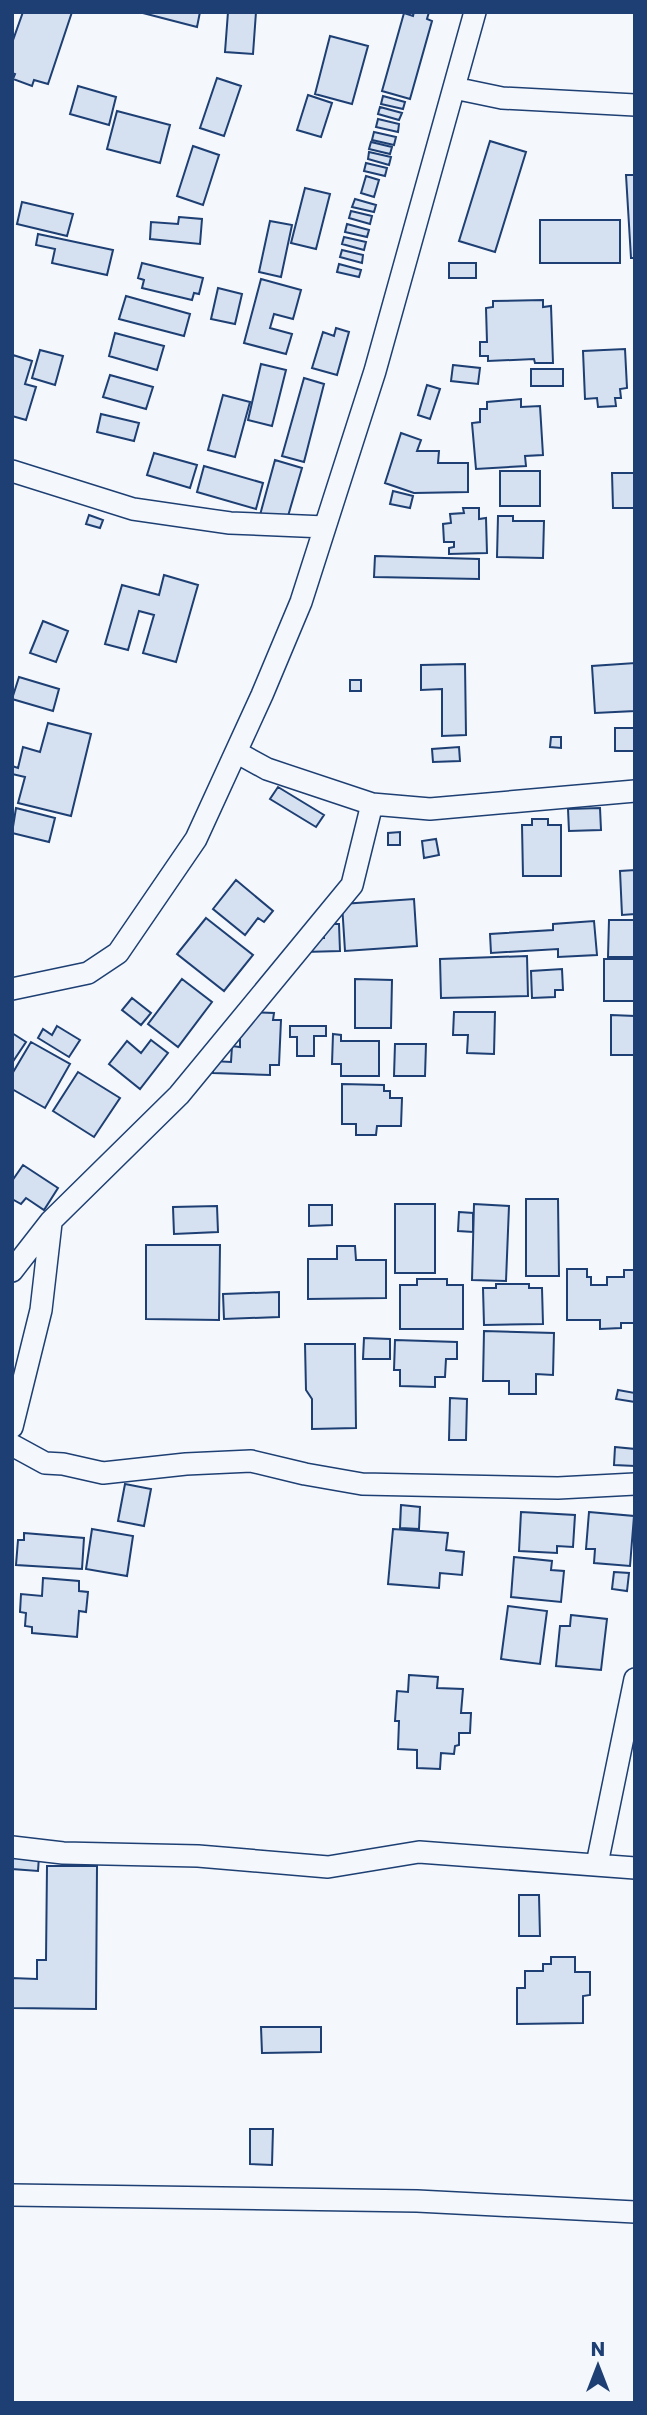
<svg xmlns="http://www.w3.org/2000/svg" width="647" height="2415" font-family="Poppins,sans-serif">
<style>
.building{fill:#d5e0f0;stroke:#1d3f73;stroke-width:2}
.lines{fill:none;stroke-linecap:round;stroke-linejoin:round}
.minor-casing{stroke:#1d3f73;stroke-width:24}
.minor{stroke:#f4f7fb;stroke-width:21}
</style>
<rect width="100%" height="100%" fill="#f4f7fb"/>
<path class="building" d="M 23,12 L 72,12 L 48,84 L 34,80 L 32,86 L 13,79 L 15,74 L 12,73 L 12,43 Z
M 139,12 L 200,12 L 197,27 Z
M 228,12 L 256,12 L 253,54 L 225,52 Z
M 414,12 L 429,12 L 427,19 L 432,21 L 410,99 L 382,91 L 404,13 L 413,16 Z
M 330,36 L 368,46 L 352,104 L 315,94 Z
M 217,78 L 241,86 L 224,136 L 200,128 Z
M 78,86 L 116,97 L 109,125 L 70,114 Z
M 308,95 L 332,103 L 321,137 L 297,130 Z
M 383,96 L 405,102 L 403,109 L 381,104 Z
M 380,107 L 402,113 L 399,120 L 378,114 Z
M 117,111 L 170,125 L 160,163 L 107,149 Z
M 378,119 L 399,124 L 398,132 L 376,127 Z
M 374,132 L 396,137 L 394,145 L 372,140 Z
M 490,141 L 526,152 L 495,252 L 459,241 Z
M 371,142 L 392,147 L 390,154 L 369,149 Z
M 193,146 L 219,155 L 203,205 L 177,196 Z
M 369,152 L 391,157 L 389,165 L 368,159 Z
M 366,163 L 387,168 L 385,176 L 364,171 Z
M 626,175 L 635,175 L 635,258 L 631,258 Z
M 366,176 L 379,180 L 374,197 L 361,193 Z
M 305,188 L 330,194 L 316,249 L 291,243 Z
M 355,199 L 376,205 L 374,212 L 352,207 Z
M 22,202 L 73,214 L 67,236 L 17,224 Z
M 351,211 L 372,216 L 370,224 L 349,218 Z
M 179,217 L 202,219 L 200,244 L 150,239 L 151,222 L 178,224 Z
M 540,220 L 620,220 L 620,263 L 540,263 Z
M 270,221 L 292,225 L 281,277 L 259,272 Z
M 347,224 L 369,230 L 367,237 L 345,232 Z
M 38,234 L 113,250 L 107,275 L 52,263 L 55,249 L 36,245 Z
M 344,237 L 366,242 L 364,250 L 342,244 Z
M 342,250 L 363,255 L 362,263 L 340,257 Z
M 142,263 L 203,278 L 199,294 L 194,293 L 192,300 L 142,288 L 144,280 L 138,278 Z
M 449,263 L 476,263 L 476,278 L 449,278 Z
M 339,264 L 361,270 L 359,277 L 337,272 Z
M 261,279 L 301,290 L 293,319 L 274,314 L 270,328 L 292,334 L 286,354 L 244,343 Z
M 218,288 L 242,294 L 235,324 L 211,319 Z
M 126,296 L 190,314 L 184,336 L 119,319 Z
M 543,300 L 543,307 L 551,306 L 553,363 L 535,363 L 534,359 L 488,361 L 488,356 L 480,356 L 480,342 L 487,342 L 486,308 L 493,307 L 493,301 Z
M 336,328 L 349,332 L 337,375 L 312,368 L 323,332 L 334,336 Z
M 115,333 L 164,346 L 157,370 L 109,356 Z
M 625,349 L 627,388 L 620,389 L 621,398 L 615,398 L 616,406 L 598,407 L 597,398 L 585,399 L 583,351 Z
M 40,350 L 63,356 L 55,385 L 32,378 Z
M 13,355 L 32,361 L 25,384 L 36,387 L 26,420 L 12,416 Z
M 261,364 L 286,370 L 272,426 L 248,420 Z
M 453,365 L 480,368 L 478,384 L 451,381 Z
M 531,369 L 563,369 L 563,386 L 531,386 Z
M 110,375 L 153,387 L 146,409 L 103,397 Z
M 304,378 L 324,384 L 304,462 L 282,456 Z
M 427,385 L 440,389 L 430,419 L 418,415 Z
M 223,395 L 250,402 L 235,457 L 208,450 Z
M 521,399 L 521,407 L 540,406 L 543,455 L 525,456 L 526,466 L 476,469 L 472,423 L 480,422 L 480,409 L 487,409 L 487,402 Z
M 101,414 L 139,423 L 134,441 L 97,432 Z
M 401,433 L 421,440 L 417,451 L 439,451 L 438,463 L 468,463 L 468,492 L 414,493 L 385,483 Z
M 154,453 L 197,465 L 190,488 L 147,475 Z
M 275,460 L 302,468 L 286,523 L 260,515 Z
M 204,466 L 263,483 L 256,509 L 197,492 Z
M 500,471 L 540,471 L 540,506 L 500,506 Z
M 612,473 L 635,473 L 635,508 L 613,508 Z
M 393,491 L 413,496 L 410,508 L 390,504 Z
M 463,508 L 479,508 L 479,519 L 486,518 L 487,553 L 449,554 L 449,548 L 454,547 L 454,542 L 444,542 L 443,524 L 451,523 L 450,514 L 464,513 Z
M 89,515 L 103,520 L 100,528 L 86,524 Z
M 498,516 L 513,516 L 513,521 L 544,521 L 543,558 L 497,557 Z
M 375,556 L 479,559 L 479,579 L 374,577 Z
M 164,575 L 198,585 L 176,662 L 143,653 L 154,615 L 139,611 L 128,650 L 105,644 L 122,585 L 159,595 Z
M 43,621 L 68,631 L 56,662 L 30,653 Z
M 635,663 L 635,711 L 595,713 L 592,666 Z
M 465,664 L 466,735 L 442,736 L 442,689 L 421,690 L 421,665 Z
M 19,677 L 59,689 L 53,711 L 12,699 Z
M 350,680 L 361,680 L 361,691 L 350,691 Z
M 48,723 L 91,734 L 71,816 L 18,803 L 25,777 L 12,774 L 12,766 L 18,768 L 23,747 L 40,752 Z
M 615,728 L 635,728 L 635,751 L 615,751 Z
M 551,737 L 561,737 L 561,748 L 550,747 Z
M 459,747 L 460,761 L 433,762 L 432,749 Z
M 278,787 L 324,815 L 316,827 L 270,799 Z
M 16,808 L 55,818 L 49,842 L 12,833 Z
M 600,808 L 601,830 L 569,831 L 568,809 Z
M 532,819 L 548,819 L 548,825 L 561,825 L 561,876 L 523,876 L 522,825 L 532,825 Z
M 400,832 L 400,845 L 388,845 L 388,833 Z
M 436,839 L 439,855 L 424,858 L 422,841 Z
M 635,870 L 635,914 L 622,915 L 620,871 Z
M 236,880 L 273,911 L 264,922 L 258,918 L 245,935 L 213,909 Z
M 414,899 L 417,946 L 345,951 L 342,904 Z
M 206,918 L 253,955 L 224,991 L 177,954 Z
M 609,920 L 635,920 L 635,957 L 608,957 Z
M 594,921 L 597,955 L 558,957 L 558,949 L 491,953 L 490,934 L 553,930 L 553,924 Z
M 323,924 L 339,924 L 340,951 L 305,952 L 315,938 L 324,938 Z
M 527,956 L 528,996 L 441,998 L 440,959 Z
M 604,959 L 635,959 L 635,1001 L 604,1001 Z
M 562,969 L 563,990 L 555,990 L 555,997 L 532,998 L 531,971 Z
M 182,979 L 212,1002 L 178,1047 L 148,1024 Z
M 355,979 L 392,980 L 391,1028 L 355,1028 Z
M 132,998 L 151,1013 L 141,1025 L 122,1010 Z
M 249,1012 L 274,1013 L 273,1020 L 281,1020 L 279,1065 L 270,1065 L 270,1075 L 213,1073 L 213,1061 L 231,1062 L 232,1046 L 240,1047 L 240,1031 Z
M 454,1012 L 495,1012 L 494,1054 L 467,1053 L 468,1035 L 453,1035 Z
M 611,1015 L 635,1016 L 635,1055 L 611,1055 Z
M 57,1026 L 80,1040 L 69,1057 L 38,1038 L 43,1029 L 52,1035 Z
M 290,1026 L 326,1026 L 326,1036 L 314,1036 L 314,1056 L 297,1056 L 297,1037 L 290,1037 Z
M 12,1033 L 26,1042 L 12,1063 Z
M 333,1034 L 341,1035 L 341,1041 L 379,1041 L 379,1076 L 341,1076 L 341,1064 L 332,1064 Z
M 151,1040 L 168,1053 L 140,1089 L 109,1064 L 127,1041 L 141,1053 Z
M 31,1042 L 70,1064 L 45,1108 L 12,1089 L 12,1074 Z
M 395,1044 L 426,1044 L 425,1076 L 394,1076 Z
M 78,1072 L 120,1098 L 94,1137 L 53,1111 Z
M 342,1084 L 384,1085 L 384,1091 L 390,1091 L 390,1098 L 402,1098 L 401,1126 L 377,1126 L 376,1135 L 356,1135 L 356,1124 L 342,1124 Z
M 23,1165 L 58,1188 L 44,1210 L 26,1198 L 21,1204 L 12,1199 L 12,1181 Z
M 526,1199 L 558,1199 L 559,1276 L 526,1276 Z
M 395,1204 L 435,1204 L 435,1273 L 395,1273 Z
M 474,1204 L 509,1206 L 506,1281 L 472,1280 Z
M 309,1205 L 332,1205 L 332,1225 L 309,1226 Z
M 217,1206 L 218,1232 L 174,1234 L 173,1207 Z
M 459,1212 L 473,1213 L 473,1232 L 458,1231 Z
M 146,1245 L 220,1245 L 219,1320 L 146,1319 Z
M 337,1246 L 355,1246 L 356,1260 L 386,1260 L 386,1298 L 308,1299 L 308,1259 L 337,1259 Z
M 567,1269 L 587,1269 L 587,1277 L 591,1277 L 591,1285 L 607,1285 L 607,1277 L 624,1277 L 624,1270 L 635,1270 L 635,1323 L 621,1323 L 621,1328 L 600,1329 L 600,1320 L 567,1320 Z
M 417,1279 L 447,1279 L 447,1285 L 463,1285 L 463,1329 L 400,1329 L 400,1285 L 417,1285 Z
M 496,1284 L 529,1284 L 529,1288 L 542,1288 L 543,1324 L 484,1325 L 483,1288 L 496,1288 Z
M 279,1292 L 279,1317 L 224,1319 L 223,1294 Z
M 484,1331 L 554,1333 L 553,1375 L 536,1374 L 536,1394 L 509,1394 L 509,1381 L 483,1381 Z
M 364,1338 L 390,1339 L 390,1359 L 363,1359 Z
M 395,1340 L 457,1342 L 457,1359 L 446,1359 L 445,1377 L 435,1377 L 435,1387 L 400,1386 L 400,1370 L 394,1370 Z
M 305,1344 L 355,1344 L 356,1428 L 312,1429 L 312,1399 L 306,1390 Z
M 618,1390 L 635,1393 L 635,1402 L 616,1399 Z
M 450,1398 L 467,1399 L 466,1440 L 449,1440 Z
M 615,1447 L 635,1449 L 635,1466 L 614,1465 Z
M 125,1484 L 151,1489 L 144,1526 L 118,1521 Z
M 401,1505 L 420,1507 L 419,1529 L 400,1528 Z
M 521,1512 L 575,1515 L 573,1547 L 557,1546 L 557,1553 L 519,1551 Z
M 589,1512 L 634,1516 L 630,1566 L 594,1563 L 595,1549 L 586,1549 Z
M 92,1529 L 133,1536 L 127,1576 L 86,1569 Z
M 393,1529 L 448,1533 L 446,1550 L 464,1552 L 462,1575 L 440,1573 L 439,1588 L 388,1584 Z
M 24,1533 L 84,1538 L 82,1569 L 16,1565 L 18,1540 L 24,1540 Z
M 514,1557 L 552,1561 L 551,1570 L 564,1571 L 561,1602 L 511,1597 Z
M 614,1572 L 629,1573 L 627,1591 L 612,1589 Z
M 43,1578 L 79,1581 L 79,1591 L 88,1592 L 86,1612 L 79,1611 L 77,1637 L 32,1633 L 32,1627 L 25,1626 L 26,1613 L 20,1612 L 21,1594 L 42,1596 Z
M 508,1606 L 547,1611 L 540,1664 L 501,1659 Z
M 571,1615 L 607,1619 L 601,1670 L 556,1666 L 560,1626 L 570,1626 Z
M 409,1675 L 438,1677 L 437,1688 L 463,1689 L 461,1713 L 471,1713 L 470,1733 L 459,1733 L 459,1745 L 455,1746 L 454,1754 L 441,1753 L 440,1769 L 417,1768 L 417,1750 L 398,1749 L 399,1721 L 395,1721 L 397,1691 L 408,1692 Z
M 12,1855 L 39,1856 L 38,1871 L 12,1869 Z
M 47,1866 L 97,1866 L 96,2009 L 12,2008 L 12,1978 L 37,1979 L 37,1960 L 46,1960 Z
M 519,1895 L 539,1895 L 540,1936 L 519,1936 Z
M 551,1957 L 575,1957 L 575,1972 L 590,1972 L 590,1995 L 583,1996 L 583,2023 L 517,2024 L 517,1988 L 525,1988 L 525,1971 L 543,1971 L 543,1964 L 551,1964 Z
M 261,2027 L 321,2027 L 321,2052 L 262,2053 Z
M 250,2129 L 273,2129 L 272,2165 L 250,2164 Z"/>
<g class="lines">
<g class="minor-casing">
<path id="minor" d="M 454,88 L 502,98 L 635,105
M 12,471 L 133,509 L 230,523 L 325,527
M 236,752 L 267,769 L 372,804 L 430,809 L 635,791
M 12,989 L 88,973 L 118,953 L 196,839 L 262,695 L 301,602 L 375,371 L 475,12
M 12,1271 L 51,1221 L 179,1095 L 352,885 L 372,804
M 12,1427 L 41,1310 L 51,1223
M 12,1445 L 45,1463 L 63,1464 L 103,1473 L 186,1464 L 251,1461 L 305,1474 L 362,1484 L 558,1488 L 635,1484
M 12,1847 L 63,1853 L 198,1856 L 328,1867 L 419,1852 L 635,1868
M 597,1864 L 635,1679
M 12,2195 L 417,2201 L 635,2212"/>
</g>
<use href="#minor" class="minor"/>
</g>
<rect width="647" height="2415" fill="none" stroke="#1d3f73" stroke-width="28"/>
<g transform="translate(598 2366)" stroke="#f4f7fb" stroke-width="5" paint-order="stroke">
<path d="M0-5L12 26L0 18L-12 26Z" fill="#1d3f73"/>
<text y="-10" font-size="19" font-weight="bold" text-anchor="middle" fill="#1d3f73">N</text>
</g>
</svg>
